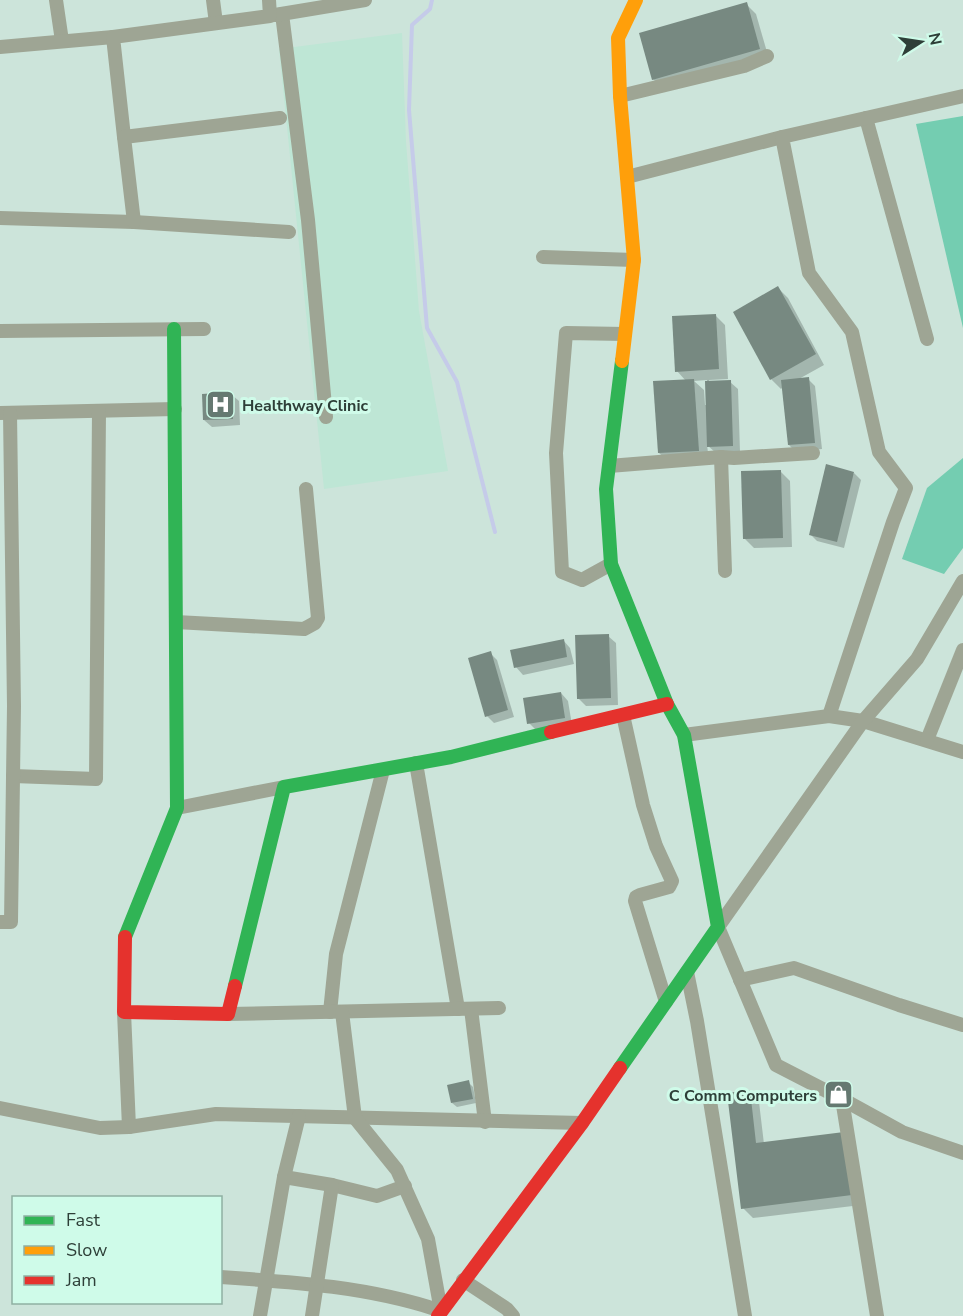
<svg xmlns="http://www.w3.org/2000/svg" width="963" height="1316" font-family="'Nunito Sans',sans-serif">
  <style>
    .built { fill: #bee6d5 }
    .forest { fill: #74cdb1 }
    .shadow { fill: #0003; fill-rule: evenodd }
    .lines { fill: none; stroke-linecap: round; stroke-linejoin: round }
    .stream { stroke: #c5cbe9; stroke-width: 4 }
    .building { fill: #778981 }
    .street { stroke: #9ea594; stroke-width: 14 }
    .fast { stroke: #30b455; stroke-width: 14 }
    .slow { stroke: #ff9f0a; stroke-width: 14 }
    .jam { stroke: #e5322d; stroke-width: 14 }
    .labels { text-anchor: middle; stroke-width: 6; stroke-linejoin: round; paint-order: stroke }
    .poi-label { font-size: 16px; font-weight: bold; fill: #2e3f38; stroke: #cffbe9; text-anchor: start }
  </style>
  <rect width="100%" height="100%" fill="#cce4da"/>
  <path class="built" d="M402,33L406,142L419,311L448,471L324,489L279,49Z"/>
  <g class="forest">
    <path d="M963,116V328L916,124Z"/>
    <path d="M963,458V548L944,574L902,559L927,488Z"/>
  </g>
  <g class="shadow">
    <path d="M746,4L756,14L769,59L663,89L653,79Z"/>
    <path d="M778,288L788,298L824,365L797,380L808,379L815,386L822,449L796,452L789,445L783,387L781,389L771,379Z"/>
    <path d="M715,315L725,325L728,379L709,380V382H730L738,389L740,452L716,453L707,445L709,460L669,462L659,453L686,381L677,371ZM707,380V405H705L704,390L694,381Z"/>
    <path d="M231,394L239,401L240,425L212,427L204,420Z"/>
    <path d="M780,471L790,481L792,547L754,548L744,538Z"/>
    <path d="M854,473L861,480L844,548L817,541L810,534Z"/>
    <path d="M608,636L616,643L618,705L586,706L578,698Z"/>
    <path d="M563,640L570,648L574,664L523,675L516,667Z"/>
    <path d="M490,653L497,660L514,717L494,723L487,716Z"/>
    <path d="M561,693L568,701L572,725L536,730L529,723Z"/>
    <path d="M468,1082L473,1087L476,1103L457,1107L452,1103Z"/>
    <path d="M749,1092L759,1102L764,1144L844,1133L861,1205L753,1218L743,1208Z"/>
  </g>
  <g class="lines">
    <path class="stream" d="M432,0L430,9L412,25L409,110L427,328L457,382L495,532"/>
  </g>
  <g class="building">
    <path d="M747,2L760,49L652,80L639,33Z"/>
    <path d="M778,286L816,354L770,380L733,312Z"/>
    <path d="M716,314L719,369L675,372L672,316Z"/>
    <path d="M809,377L815,443L788,445L781,380Z"/>
    <path d="M694,379L699,451L658,453L653,381Z"/>
    <path d="M731,380L733,446L707,447L705,381Z"/>
    <path d="M232,392L233,419L203,420L202,394Z"/>
    <path d="M826,464L854,472L837,542L809,535Z"/>
    <path d="M781,470L783,538L743,539L741,471Z"/>
    <path d="M609,634L611,698L577,699L575,635Z"/>
    <path d="M564,639L567,657L514,668L510,650Z"/>
    <path d="M491,651L508,710L485,717L468,658Z"/>
    <path d="M561,692L565,718L527,724L523,698Z"/>
    <path d="M469,1080L473,1099L451,1103L447,1085Z"/>
    <path d="M750,1090L756,1143L844,1132L852,1195L741,1209L727,1093Z"/>
  </g>
  <g class="lines">
    <g class="street">
      <path d="M56,0L62,41"/>
      <path d="M213,0L216,23"/>
      <path d="M282,14L308,220L326,417"/>
      <path d="M275,15L365,0"/>
      <path d="M0,47L113,37"/>
      <path d="M620,96L744,66L767,56"/>
      <path d="M866,118L927,339"/>
      <path d="M124,137L113,37L270,16L269,0"/>
      <path d="M627,177L782,137"/>
      <path d="M0,218L134,222L289,232"/>
      <path d="M134,222L124,137L280,118"/>
      <path d="M543,257L634,260"/>
      <path d="M0,331L204,329"/>
      <path d="M0,413L175,409"/>
      <path d="M721,457L725,571"/>
      <path d="M609,466L721,457L734,458L813,453"/>
      <path d="M611,564L582,580L562,572L556,453L566,333L625,334"/>
      <path d="M176,622L304,629L315,623L318,618L306,489"/>
      <path d="M623,715L643,805L656,846L672,881L669,887L640,895L636,897L635,901L666,1002"/>
      <path d="M829,716L893,522L906,488L879,452L852,332L809,273L782,137L963,96"/>
      <path d="M684,735L829,716L863,721L963,752"/>
      <path d="M927,740L963,650"/>
      <path d="M416,763L458,1009"/>
      <path d="M13,776L96,779L99,411"/>
      <path d="M177,808L284,787"/>
      <path d="M0,922H11L14,706L10,413"/>
      <path d="M687,972L697,1021L745,1316"/>
      <path d="M740,980L794,968L899,1005L963,1025"/>
      <path d="M471,1009L485,1122"/>
      <path d="M124,1012L129,1127"/>
      <path d="M330,1012L336,954L383,770"/>
      <path d="M228,1014L499,1008"/>
      <path d="M842,1099L902,1132L963,1153"/>
      <path d="M0,1108L100,1128L129,1127L216,1114L582,1123"/>
      <path d="M284,1177L332,1185L377,1196L405,1186"/>
      <path d="M220,1277C295,1282 371,1287 441,1311L428,1239L397,1170L355,1118L342,1012"/>
      <path d="M463,1280L507,1309L513,1316"/>
      <path d="M260,1316L284,1177L299,1116"/>
      <path d="M312,1316L332,1185"/>
      <path d="M877,1316L842,1099L776,1065L718,927L863,721L917,659L963,581"/>
    </g>
    <g class="fast">
      <path d="M125,937L177,808L174,329"/>
      <path d="M235,986L284,787L451,757L551,732"/>
      <path d="M620,1068L718,927L684,735L667,704L611,564L606,489L622,361"/>
    </g>
    <path class="slow" d="M622,361L634,260L620,96L618,38L636,0"/>
    <g class="jam">
      <path d="M551,732L667,704"/>
      <path d="M125,937L124,1012L228,1014L235,986"/>
      <path d="M438,1316L582,1123L620,1068"/>
    </g>
  </g>
  <defs>
    <symbol id="hospital-square" viewBox="-11 -11 22 22"><rect x="-9" y="-9" width="18" height="18" rx="4" fill="#657971" stroke="#cffbe9"/><path d="M-5-5h3v3.5h4V-5h3V5h-3V1.5h-4V5h-3Z" fill="#fff"/></symbol>
    <symbol id="shop-square" viewBox="-11 -11 22 22"><rect x="-9" y="-9" width="18" height="18" rx="4" fill="#657971" stroke="#cffbe9"/><path d="M-5-2.5h2.3a2.7 3.5 0 0 1 5.4 0H5L5.5 6h-11ZM-1.5-2.5h3a1.5 2.3 0 0 0-3 0Z" fill="#fff"/></symbol>
  </defs>
  <g fill-rule="evenodd">
    <use href="#hospital-square" x="204" y="388" width="33" height="33"/>
    <use href="#shop-square" x="822" y="1078" width="33" height="33"/>
  </g>
  <g class="labels">
    <g class="poi-label">
      <text x="242" y="411">Healthway Clinic</text>
      <text x="817" y="1101" text-anchor="end">C Comm Computers</text>
    </g>
  </g>
  <rect x="12" y="1196" width="210" height="108" fill="#cffbe9" stroke="#8fb0a2" stroke-width="1.5"/>
  <rect x="24" y="1216" width="30" height="9" fill="#30b455" stroke="#8fb0a2" stroke-width="1.5"/>
  <text x="66" y="1226" font-size="18" fill="#2e3f38">Fast</text>
  <rect x="24" y="1246" width="30" height="9" fill="#ff9f0a" stroke="#8fb0a2" stroke-width="1.5"/>
  <text x="66" y="1256" font-size="18" fill="#2e3f38">Slow</text>
  <rect x="24" y="1276" width="30" height="9" fill="#e5322d" stroke="#8fb0a2" stroke-width="1.5"/>
  <text x="66" y="1286" font-size="18" fill="#2e3f38">Jam</text>
  <g transform="translate(921 42) rotate(78)" stroke="#cffbe9" stroke-width="4.5" paint-order="stroke">
  <path d="M0-4.5L10 22L0 15L-10 22Z" fill="#2e3f38"/>
  <text y="-9" font-size="16" font-weight="bold" text-anchor="middle" fill="#2e3f38">N</text>
  </g>
</svg>
